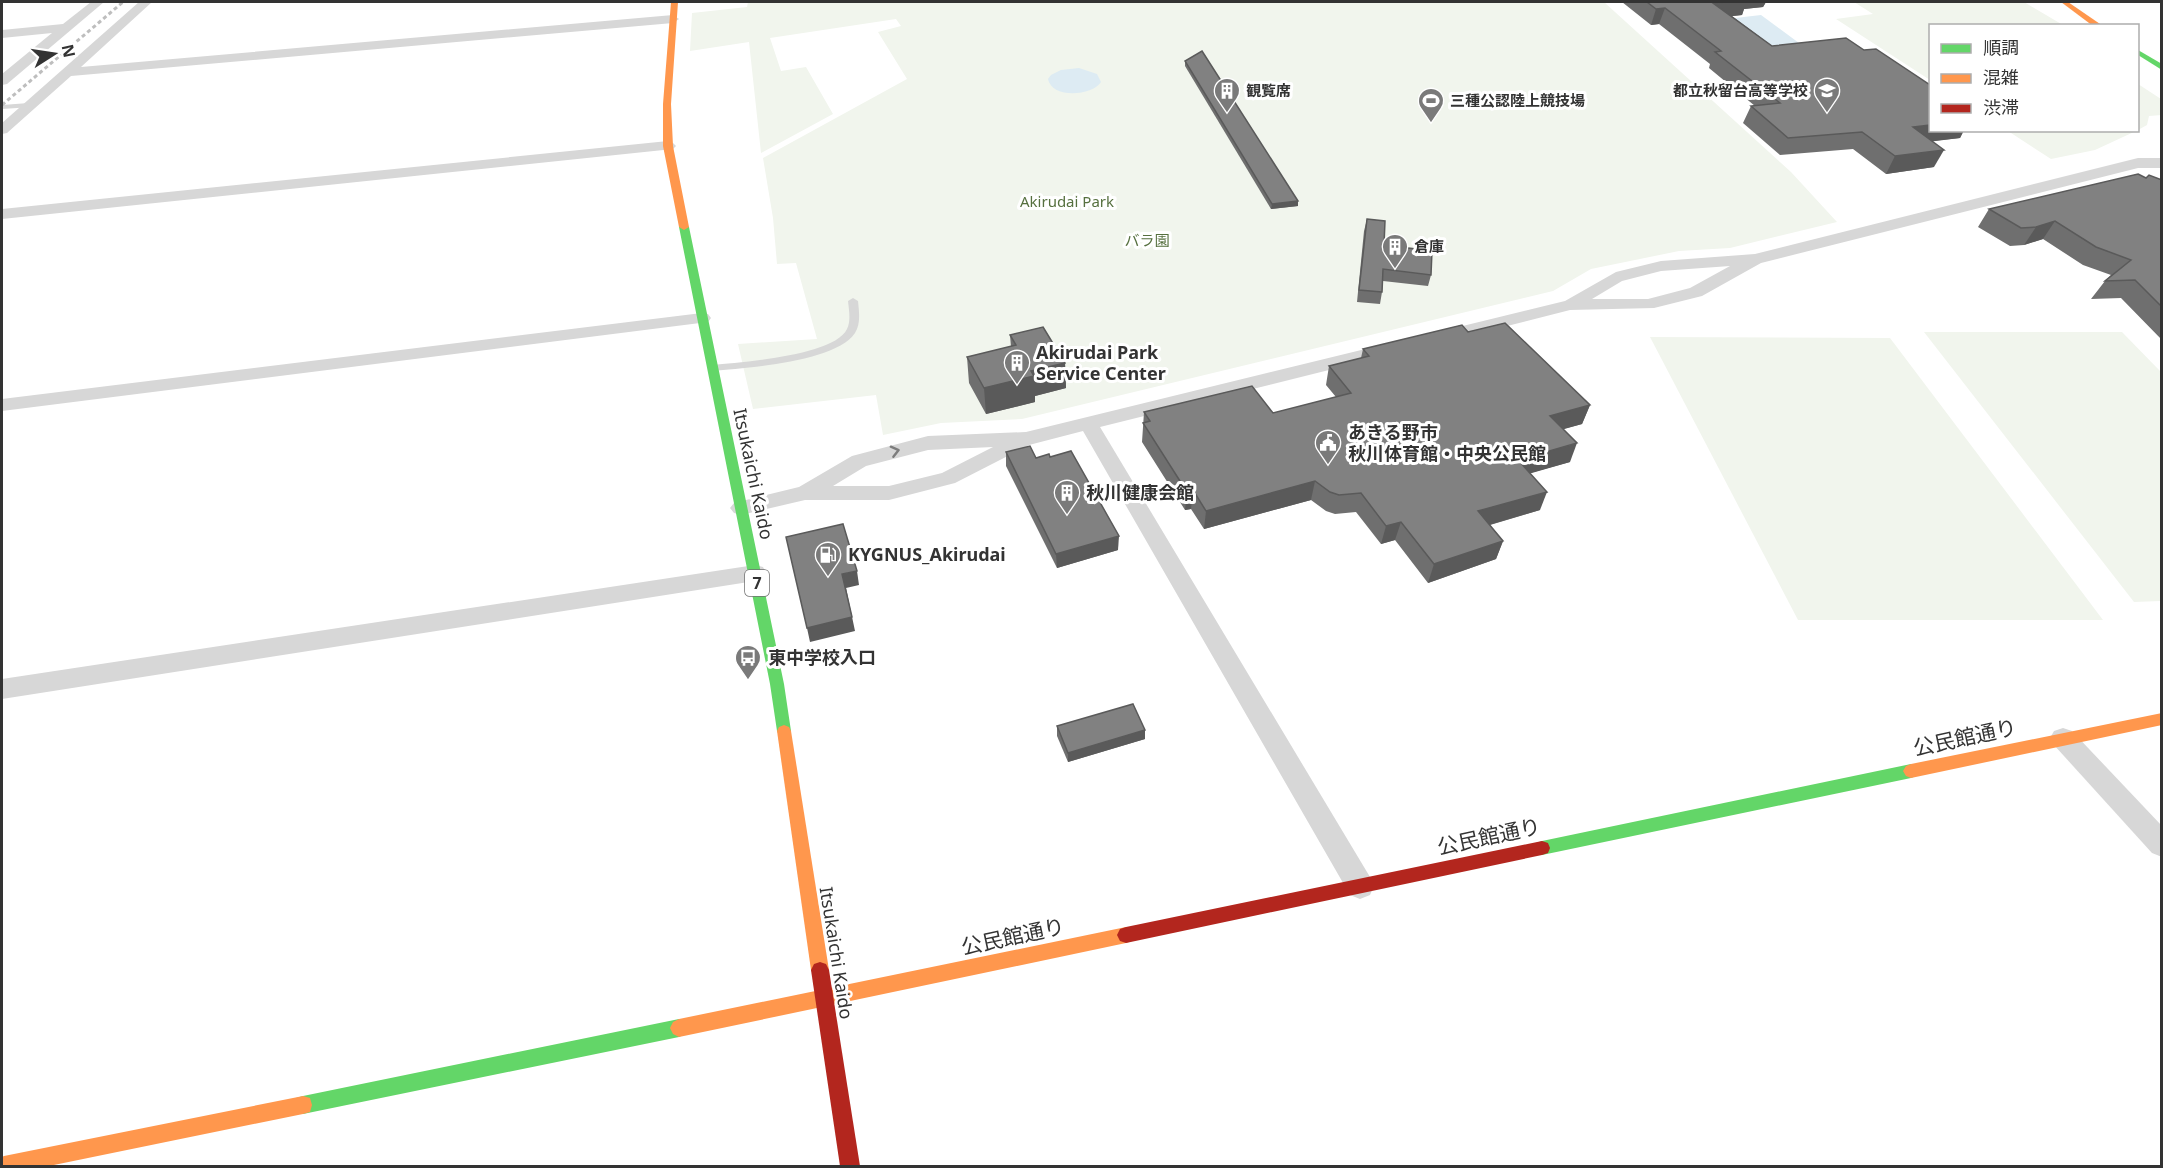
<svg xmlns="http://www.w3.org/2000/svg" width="2163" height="1168" font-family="'Noto Sans','Noto Sans JP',sans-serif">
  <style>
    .green { fill: #f1f5ed }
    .water { fill: #ddebf3 }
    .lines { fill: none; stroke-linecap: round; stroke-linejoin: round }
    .lane { fill: #d7d7d7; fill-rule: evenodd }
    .street { fill: #d7d7d7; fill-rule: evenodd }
    .fast { fill: #63d668; fill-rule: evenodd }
    .slow { fill: #ff974d; fill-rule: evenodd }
    .jam { fill: #b3261e; fill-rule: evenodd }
    .rail { stroke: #bebebe; stroke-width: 3; stroke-dasharray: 4 3; stroke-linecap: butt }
    .wall { fill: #6f6f6f }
    .shaded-wall { fill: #5a5a5a }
    .building { fill: #818181; stroke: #5a5a5a; stroke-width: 1.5 }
    .oneway { stroke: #7d7d7d }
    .labels { text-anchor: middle; stroke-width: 6; stroke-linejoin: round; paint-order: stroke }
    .far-poi-label { font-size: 15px; font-weight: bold; fill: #333; stroke: #fff; text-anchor: start }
    .far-park-label { font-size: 15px; fill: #56703f; stroke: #fff }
    .shield { fill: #fff; stroke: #707070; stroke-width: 1.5 }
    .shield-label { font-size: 16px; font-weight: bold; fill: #333 }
    .poi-label { font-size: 18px; font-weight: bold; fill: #333; stroke: #fff; text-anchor: start }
    .street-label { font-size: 18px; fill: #333; stroke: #fff }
    .near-street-label { font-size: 21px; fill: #333; stroke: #fff }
  </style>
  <rect width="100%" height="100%" fill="#fff"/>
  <g class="green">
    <path d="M748,2H1604L1791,172L1837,222L1730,248L1679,251L1591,269L1553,291L1022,419L941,423L883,435L876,395L753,409L738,344L817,339L796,263L777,264L773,218L763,158L907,79L878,32L901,26L896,19L770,38L781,71L806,67L833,114L761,153L749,42L690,51L692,13L747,7Z"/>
    <path d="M1854,2H2024L2063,25L1930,26V80L1836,19L1873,14Z"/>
    <path d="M2138,84L2161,99L2162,115L2149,116L2147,125L2138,130Z"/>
    <path d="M2008,131H2136L2095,150L2051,159Z"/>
    <path d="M1924,332H2122L2161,372V601L2134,602Z"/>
    <path d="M1650,337L1890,338L2103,620H1798Z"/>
  </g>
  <g class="water">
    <path d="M1761,15L1799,43L1755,47L1718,20Z"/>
    <path d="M1079,68L1097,74L1101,82C1092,96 1052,99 1048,79L1051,75L1061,70Z"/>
  </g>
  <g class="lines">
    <g class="lane">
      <path d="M29,103L33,105L32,107L2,109V105Z"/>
      <path d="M853,298L858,301C859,311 861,324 855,333C836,362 746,368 713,371L708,368L713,365C741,362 834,356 847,329C851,321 849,310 848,301Z"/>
    </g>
    <g class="street">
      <path d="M91,2H104L7,84L2,85V74L52,33L2,38V30L63,24Z"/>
      <path d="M139,2H152L81,67L673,15L679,19L673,23L71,76L7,133L2,134V123Z"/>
      <path d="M668,141L673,143L676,146L673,149L2,219V209Z"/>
      <path d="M2138,158H2162V168H2138L1761,263L1702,296L1654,308L1570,310L1440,343L1434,341L1431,337L1434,333L1565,301L1616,272L1661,261L1755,254ZM1730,266L1690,288L1648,299H1592L1622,281L1661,271Z"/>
      <path d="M702,313L708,314L711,318L708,322L2,411V399Z"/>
      <path d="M1390,343L1397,345L1399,349L1397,353L1100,427L1370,877L1374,886L1370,895L1360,899L1350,895L1083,431L1029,445L955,483L889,500H805L741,515L734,513L730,508L734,503L799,487L852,456L928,436L1026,432ZM993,447L942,473L889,486H833L866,466L928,450Z"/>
      <path d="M755,565L763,567L766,573L763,579L755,581L2,699V679Z"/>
      <path d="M2063,728L2072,731L2162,826V857L2152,853L2054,745L2050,738L2054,731Z"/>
    </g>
    <g class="fast">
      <path d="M2138,50L2162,64V70L2138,55Z"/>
      <path d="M684,224L689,227L784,684L791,731L789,735L784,737L779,735L777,731L770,684L679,227Z"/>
      <path d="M1911,764L1916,766L1919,771L1916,776L1911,778L1542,855L1536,853L1534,848L1536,843L1542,841Z"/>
      <path d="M679,1019L685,1022L688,1028L685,1034L679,1037L303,1114L296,1112L294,1105L296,1098L303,1096Z"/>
    </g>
    <g class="slow">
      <path d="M671,2H678L671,104L673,146L689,227L684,230L679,227L663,146V104Z"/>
      <path d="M2061,2H2068L2103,26H2093Z"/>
      <path d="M2162,713V725L1911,778L1906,776L1903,771L1906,766L1911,764Z"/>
      <path d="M784,725L789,727L791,731L829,970L826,976L820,978L814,976L811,970L777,731L779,727Z"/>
      <path d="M1126,927L1132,929L1135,935L1132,941L1126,943L679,1037L673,1034L670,1028L673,1022L679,1019Z"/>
      <path d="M303,1096L310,1098L312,1105L310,1112L303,1114L49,1166H2V1157L4,1156Z"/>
    </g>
    <g class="jam">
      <path d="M1542,841L1548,843L1550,848L1548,853L1542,855L1126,943L1120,941L1117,935L1120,929L1126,927Z"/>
      <path d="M820,962L826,964L829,970L860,1166H840L811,970L814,964Z"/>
    </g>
    <path class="rail" d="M2,105L123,2"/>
  </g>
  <g class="wall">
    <path d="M1622,2H1766L1763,7L1744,9L1742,15L1732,16L1772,46L1930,130H1964L1960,138L1932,141L1934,167L1886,174L1853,149L1780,155L1743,123L1751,106H1755L1709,68L1710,64L1659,24L1651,25Z"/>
    <path d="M1185,61L1298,201V206L1271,209L1185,66Z"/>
    <path d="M2146,178L2162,180V340L2121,298L2091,299L2105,281L2111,275L2083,265L2043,239L2024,245L2010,246L1978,227L1989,209Z"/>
    <path d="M1367,219L1384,245L1431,275L1428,286L1383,281L1382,292L1380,304L1357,302L1364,231Z"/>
    <path d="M1468,332L1590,405L1582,424L1563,429L1570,462L1530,473L1540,510L1490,525L1503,541L1496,559L1428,583L1395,540L1381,544L1356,512L1335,514L1326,511L1311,500L1204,529L1191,509L1185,510L1142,442L1144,412L1273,413L1336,397L1326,385L1329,366L1361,358L1363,349Z"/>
    <path d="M1010,335L1065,363L1066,388L1035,396V402L986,414L969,383L967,357L1011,347Z"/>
    <path d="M1006,452L1036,458L1118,550L1057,568L1006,466Z"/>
    <path d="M1057,726L1145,730V739L1068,762L1057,736Z"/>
  </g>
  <g class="shaded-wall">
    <path d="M1727,2H1766L1763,7L1744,9L1742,15L1707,19L1713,3Z"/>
    <path d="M1665,8L1659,24L1651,25L1656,9Z"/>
    <path d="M1930,125V130H1964L1960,138L1903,145L1913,127Z"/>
    <path d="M1944,150L1934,167L1886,174L1895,156Z"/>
    <path d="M1298,201V206L1271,209L1272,204Z"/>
    <path d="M2055,221L2043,239L2024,245L2036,227Z"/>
    <path d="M1065,363L1066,388L1035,396V402L986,414L984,388L1031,371Z"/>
    <path d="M1590,405L1582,424L1543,435L1550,416Z"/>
    <path d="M1577,443L1570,462L1511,479L1518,460Z"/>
    <path d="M1315,481L1311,500L1204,529L1206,511Z"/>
    <path d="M1193,490L1191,509L1185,510L1187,492Z"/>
    <path d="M1547,492L1540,510L1472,530L1478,511Z"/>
    <path d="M1401,522L1395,540L1381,544L1386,526Z"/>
    <path d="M1119,536L1118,550L1057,568L1056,554Z"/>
    <path d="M1503,541L1496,559L1428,583L1434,564Z"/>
    <path d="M857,571L859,585L846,588L855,631L810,642L807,628L842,574Z"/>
    <path d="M1145,730V739L1068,762V753Z"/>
  </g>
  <g class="building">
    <path d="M1647,2H1727L1713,3L1772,46L1846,38L1864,50L1876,49L1930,85V125L1913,127L1944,150L1895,156L1862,132L1788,138L1751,106L1780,103L1715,52L1721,51L1665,8L1656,9Z"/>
    <path d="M1202,51L1298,201L1272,204L1185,61Z"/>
    <path d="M2138,174L2146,178L2149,175L2162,180V307L2135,280L2105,281L2131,260L2096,247L2055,221L2036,227L2021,228L1989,209Z"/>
    <path d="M1367,219L1385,221L1384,245L1432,251L1431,275L1383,269L1382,292L1359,290Z"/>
    <path d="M1505,323L1590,405L1550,416L1577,443L1518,460L1547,492L1478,511L1503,541L1434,564L1401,522L1386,526L1361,493L1339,495L1330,492L1315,481L1206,511L1193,490L1187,492L1143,423L1150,421L1144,412L1252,386L1273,413L1351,393L1329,366L1369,356L1363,349L1462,325L1468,332Z"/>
    <path d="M1043,327L1065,363L1031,371L1034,376L984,388L967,357L1016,345L1010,335Z"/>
    <path d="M1030,446L1036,458L1049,454L1050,457L1071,451L1119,536L1056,554L1006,452Z"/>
    <path d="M843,524L857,571L842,574L852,617L807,628L786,537Z"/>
    <path d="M1133,704L1145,730L1068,753L1057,726Z"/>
  </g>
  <defs><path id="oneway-chevron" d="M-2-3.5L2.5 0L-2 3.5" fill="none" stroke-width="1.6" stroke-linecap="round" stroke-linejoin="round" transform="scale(1.5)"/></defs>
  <use class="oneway" href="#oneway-chevron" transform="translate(895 451) rotate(-14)"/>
  <defs>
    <symbol id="building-pin" viewBox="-11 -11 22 30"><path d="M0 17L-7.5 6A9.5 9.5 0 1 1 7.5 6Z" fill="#7a7a7a" stroke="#fff"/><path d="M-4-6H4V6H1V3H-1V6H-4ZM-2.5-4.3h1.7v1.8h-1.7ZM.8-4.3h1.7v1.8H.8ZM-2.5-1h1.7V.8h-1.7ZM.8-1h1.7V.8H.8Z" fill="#fff"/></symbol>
    <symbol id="school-pin" viewBox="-11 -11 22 30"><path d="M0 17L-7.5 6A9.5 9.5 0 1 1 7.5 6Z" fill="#7a7a7a" stroke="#fff"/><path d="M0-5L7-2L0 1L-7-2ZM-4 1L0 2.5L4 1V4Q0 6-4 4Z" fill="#fff"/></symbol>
    <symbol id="stadium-pin" viewBox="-11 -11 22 30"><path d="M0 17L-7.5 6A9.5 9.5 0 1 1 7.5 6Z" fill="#7a7a7a" stroke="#fff"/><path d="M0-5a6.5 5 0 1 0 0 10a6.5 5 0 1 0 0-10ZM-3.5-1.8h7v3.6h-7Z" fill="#fff"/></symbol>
    <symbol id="civic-pin" viewBox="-11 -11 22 30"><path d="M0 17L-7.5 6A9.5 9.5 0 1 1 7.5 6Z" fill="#7a7a7a" stroke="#fff"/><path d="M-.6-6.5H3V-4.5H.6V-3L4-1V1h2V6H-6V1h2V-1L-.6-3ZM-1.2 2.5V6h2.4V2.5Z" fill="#fff"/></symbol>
    <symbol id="fuel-pin" viewBox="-11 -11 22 30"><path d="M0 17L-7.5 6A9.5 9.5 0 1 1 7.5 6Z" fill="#7a7a7a" stroke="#fff"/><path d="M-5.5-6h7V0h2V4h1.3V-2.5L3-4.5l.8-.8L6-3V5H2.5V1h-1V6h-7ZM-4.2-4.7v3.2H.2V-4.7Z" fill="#fff"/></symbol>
    <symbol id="bus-pin" viewBox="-11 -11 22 30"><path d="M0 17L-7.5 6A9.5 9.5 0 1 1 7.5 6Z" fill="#7a7a7a" stroke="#fff"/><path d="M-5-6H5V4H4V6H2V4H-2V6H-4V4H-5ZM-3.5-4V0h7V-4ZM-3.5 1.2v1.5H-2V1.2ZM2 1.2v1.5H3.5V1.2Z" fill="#fff"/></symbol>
  </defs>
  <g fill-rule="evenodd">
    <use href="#building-pin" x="1212" y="76" width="30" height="40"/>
    <use href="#school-pin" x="1812" y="76" width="30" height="40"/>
    <use href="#stadium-pin" x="1416" y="86" width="30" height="40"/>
    <use href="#building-pin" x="1380" y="232" width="30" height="40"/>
    <use href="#building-pin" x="1002" y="348" width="30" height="40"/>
    <use href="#civic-pin" x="1313" y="428" width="30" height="40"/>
    <use href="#building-pin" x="1052" y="478" width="30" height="40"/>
    <use href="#fuel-pin" x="813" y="540" width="30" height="40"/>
    <use href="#bus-pin" x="733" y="643" width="30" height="40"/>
  </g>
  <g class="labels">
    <g class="far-poi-label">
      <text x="1246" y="96">観覧席</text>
      <text x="1808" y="96" text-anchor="end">都立秋留台高等学校</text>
      <text x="1450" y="106">三種公認陸上競技場</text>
      <text x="1414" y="252">倉庫</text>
    </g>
    <g class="far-park-label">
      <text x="1067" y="207">Akirudai Park</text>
      <text x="1147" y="246">バラ園</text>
    </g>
    <rect class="shield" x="745" y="570" width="24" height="26" rx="4.5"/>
    <g class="shield-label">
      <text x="757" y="589">7</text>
    </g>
    <g class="poi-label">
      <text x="1036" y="359">Akirudai Park<tspan x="1036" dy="21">Service Center</tspan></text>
      <text x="1348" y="439">あきる野市<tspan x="1348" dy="21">秋川体育館・中央公民館</tspan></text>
      <text x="1086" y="499">秋川健康会館</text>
      <text x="848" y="561">KYGNUS_Akirudai</text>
      <text x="768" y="664">東中学校入口</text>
    </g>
    <g class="street-label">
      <text transform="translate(753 474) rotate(78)" y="6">Itsukaichi Kaido</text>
      <text transform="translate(836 953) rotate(81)" y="6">Itsukaichi Kaido</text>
    </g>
    <g class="near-street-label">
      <text transform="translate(1965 738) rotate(-12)" y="7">公民館通り</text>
      <text transform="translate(1489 837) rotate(-12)" y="7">公民館通り</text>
      <text transform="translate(1013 937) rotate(-12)" y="7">公民館通り</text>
    </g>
  </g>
  <rect width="2163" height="1168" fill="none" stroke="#333333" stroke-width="6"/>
  <rect x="1929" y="24" width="210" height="108" fill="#ffffff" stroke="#adadad" stroke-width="1.5"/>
  <rect x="1941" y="44" width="30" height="9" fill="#63d668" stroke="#adadad" stroke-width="1.5"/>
  <text x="1983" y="54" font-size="18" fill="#333333">順調</text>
  <rect x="1941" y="74" width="30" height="9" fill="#ff974d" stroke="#adadad" stroke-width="1.5"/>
  <text x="1983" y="84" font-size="18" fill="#333333">混雑</text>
  <rect x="1941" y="104" width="30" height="9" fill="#b3261e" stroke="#adadad" stroke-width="1.5"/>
  <text x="1983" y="114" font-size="18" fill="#333333">渋滞</text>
  <g transform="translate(54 54) rotate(78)" stroke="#ffffff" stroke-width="4.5" paint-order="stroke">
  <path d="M0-4.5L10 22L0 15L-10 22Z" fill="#333333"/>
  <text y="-9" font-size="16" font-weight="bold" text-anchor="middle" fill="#333333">N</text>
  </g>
</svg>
